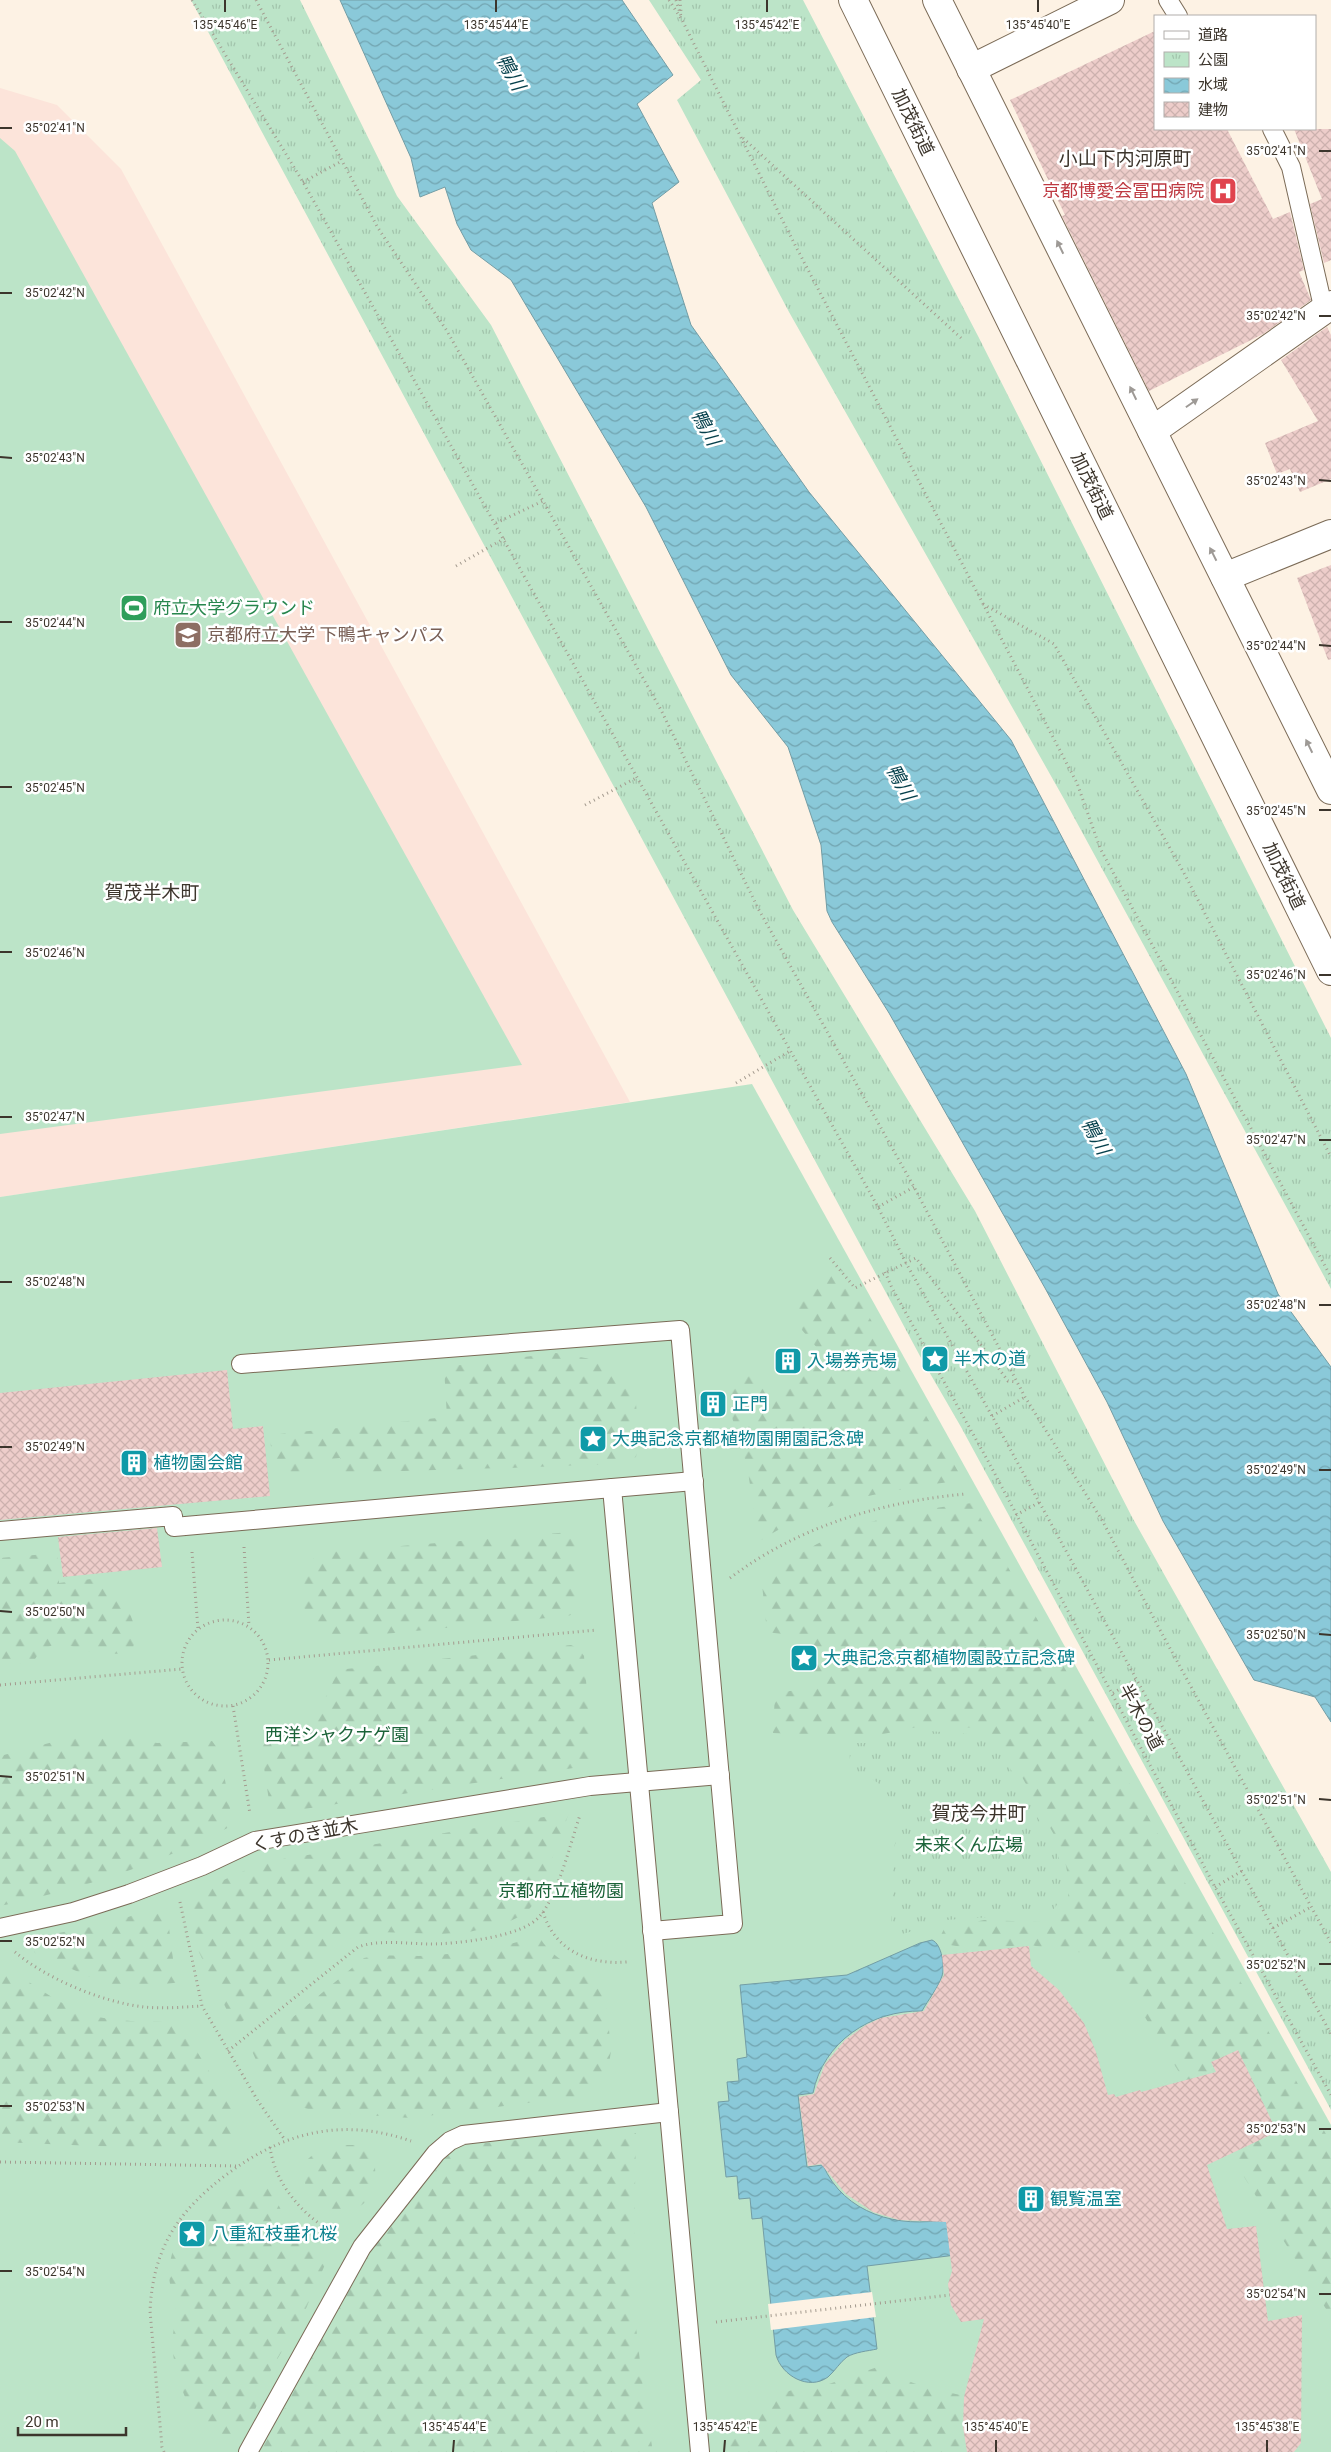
<svg xmlns="http://www.w3.org/2000/svg" width="1331" height="2452" font-family="Roboto,'Noto Sans JP',sans-serif">
  <style>
    .education { fill: #fce4da }
    .green { fill: #bce4c8 }
    .forest { fill: url(#forest-firs) }
    .park { fill: url(#park-tufts) }
    .water { fill: url(#water-waves); stroke: #739da5 }
    .pier { fill: #fdf2e4 }
    .building { fill: url(#building-cross-hatch) }
    .lines { fill: none; stroke-linecap: round; stroke-linejoin: round }
    .lane-casing { stroke: #7b6b57; stroke-width: 20 }
    .street-casing { stroke: #7b6b57; stroke-width: 30 }
    .secondary-casing { stroke: #7b6b57; stroke-width: 30 }
    .path { stroke: #a49b8f; stroke-width: 3; stroke-dasharray: 1 4; stroke-linecap: butt }
    .lane { stroke: #fff; stroke-width: 18 }
    .street { stroke: #fff; stroke-width: 28 }
    .secondary { stroke: #fff; stroke-width: 28 }
    .oneway { fill: #9e9a96 }
    .ticks { fill: none; stroke: #3c352c; stroke-width: 2 }
    .labels { text-anchor: middle; stroke-width: 5; stroke-linejoin: round; paint-order: stroke }
    .street-label { font-size: 18px; fill: #3c352c; stroke: #fff }
    .health-label { font-size: 18px; fill: #be3a42; stroke: #fff; text-anchor: end }
    .leisure-label { font-size: 18px; fill: #27864d; stroke: #fff; text-anchor: start }
    .education-label { font-size: 18px; fill: #785e54; stroke: #fff; text-anchor: start }
    .culture-label { font-size: 18px; fill: #0d838f; stroke: #fff; text-anchor: start }
    .park-label { font-size: 18px; fill: #1b6339; stroke: #fff }
    .water-label { font-size: 19px; font-style: italic; fill: #043f4b; stroke: #fff }
    .neighbourhood-label { font-size: 19px; fill: #3c352c; stroke: #fff }
    .ticks-label { font-size: 12px; text-anchor: middle; fill: #3c352c; stroke: #fff; stroke-width: 5; stroke-linejoin: round; paint-order: stroke }
  </style>
  <defs>
    <pattern id="forest-firs" width="22" height="20" patternUnits="userSpaceOnUse" patternTransform="scale(1.25)"><rect width="22" height="20" fill="#bce4c8"/><path d="M5 1l3.5 6h-7zM16 11l3.5 6h-7z" fill="#a2c4ac"/></pattern>
    <pattern id="park-tufts" width="24" height="20" patternUnits="userSpaceOnUse" patternTransform="scale(1.25)"><rect width="24" height="20" fill="#bce4c8"/><path d="M3 7l-1-3M5 7V3M7 7l1-3M15 17l-1-3M17 17v-4M19 17l1-3" fill="none" stroke="#a2c4ac"/></pattern>
    <pattern id="water-waves" width="16" height="10" patternUnits="userSpaceOnUse" patternTransform="scale(1.25)"><rect width="16" height="10" fill="#8ac9d9"/><path d="M0 5q4-4 8 0t8 0" fill="none" stroke="#72a4b0"/></pattern>
    <pattern id="building-cross-hatch" width="8" height="8" patternUnits="userSpaceOnUse" patternTransform="scale(1.25)"><rect width="8" height="8" fill="#edcdca"/><path d="M0 0l8 8M0 8l8-8" fill="none" stroke="#ccb1ae"/></pattern>
  </defs>
  <rect width="100%" height="100%" fill="#fdf2e4"/>
  <path class="education" d="M0,88L57,105L121,169L630,1102L0,1197Z"/>
  <g class="green">
    <path d="M0,138L15,151L522,1065L0,1134Z"/>
    <path d="M752,1084L1331,2125V2452H0V1197Z"/>
  </g>
  <g class="forest">
    <path d="M841,1268L963,1480C913,1487 848,1496 803,1517C788,1524 773,1533 759,1541L747,1466L723,1388L756,1372L777,1395L823,1355L802,1330L788,1302Z"/>
    <path d="M556,1353L591,1359L623,1379L635,1391L639,1441L636,1457L625,1462L610,1464C521,1468 432,1470 343,1473L340,1458L311,1461L313,1473L273,1472L270,1435L447,1417L444,1367Z"/>
    <path d="M972,1503L1331,2143V2317L1115,1969L1088,1953L1056,1950L1031,1945L969,1948L950,1945L944,1942L941,1935L947,1923L966,1924L984,1920L1042,1922L1053,1917L1068,1897V1876L1063,1851L1006,1748L983,1729L932,1724L864,1738L773,1733L775,1693L813,1688L810,1638L767,1632L762,1584L768,1575C836,1525 890,1513 972,1503Z"/>
    <path d="M570,1532L574,1536L581,1604L576,1613L568,1616L332,1639C324,1630 310,1620 305,1610C297,1594 309,1567 316,1553Z"/>
    <path d="M57,1553L59,1583L99,1578C103,1590 111,1592 120,1600C133,1612 139,1635 132,1651C108,1658 82,1651 60,1642L41,1650L35,1659L21,1664H0V1558Z"/>
    <path d="M571,1645L579,1649L584,1656L593,1765L271,1814L260,1741C285,1731 312,1718 327,1695C331,1688 334,1678 337,1670Z"/>
    <path d="M72,1737H125L157,1743L212,1741L220,1752L233,1825C160,1864 80,1889 0,1906V1756Z"/>
    <path d="M569,1813L536,1901L525,1914L506,1923L469,1932L442,1934L378,1932L348,1939L235,2027L198,1950L190,1895L264,1862Z"/>
    <path d="M166,1905L173,1959L181,1982L120,1990L35,1953L27,1939L106,1924Z"/>
    <path d="M538,1935C552,1959 576,1971 604,1976L611,2051L607,2076L591,2095L411,2118L319,2112L290,2104L270,2092L252,2051L364,1958C382,1954 401,1956 419,1956C460,1954 499,1950 538,1935Z"/>
    <path d="M0,1959C19,1977 59,2004 84,2013C113,2023 148,2021 179,2022L235,2114L234,2130L229,2143L214,2151L0,2142Z"/>
    <path d="M596,2133L597,2136L636,2133L633,2301L645,2405L653,2452H260C297,2392 323,2327 360,2267C383,2228 418,2198 442,2161L453,2151L474,2144Z"/>
    <path d="M337,2145H363L374,2153C377,2188 377,2199 344,2216L325,2209L308,2197L301,2165L316,2152Z"/>
    <path d="M257,2184L270,2188L288,2224L307,2239L327,2260L304,2313L271,2370L248,2427L236,2437C232,2438 226,2439 221,2438C193,2432 175,2376 173,2352C171,2337 176,2321 176,2306C176,2300 173,2294 171,2288C167,2274 170,2256 176,2243C182,2231 210,2204 222,2197C233,2191 245,2188 257,2184Z"/>
    <path d="M883,2365C905,2385 933,2389 961,2395V2441L963,2452H729L725,2425L769,2409L774,2405L777,2395L795,2389L812,2390Z"/>
  </g>
  <g class="park">
    <path d="M191,0H300L397,196L491,325L793,910L975,1211L1132,1517L1331,1872V2110L961,1427L920,1356Z"/>
    <path d="M649,0H803L978,336L1331,1038V1289L1064,799L789,312L677,100L701,80Z"/>
    <path d="M929,1731L980,1735L1001,1752L1058,1854L1063,1876L1064,1895L1051,1913L945,1920L928,1927L891,1937L894,1850L899,1817C894,1807 887,1790 878,1783C856,1768 846,1776 851,1743H870Z"/>
  </g>
  <g class="water">
    <path d="M340,0H622L673,75L637,104L679,182L652,203L691,325L809,492L1011,740L1186,1074L1278,1294L1331,1367V1722L1315,1697L1254,1680L1163,1521L1107,1402L1045,1288L889,1013L832,922L827,911L821,845L788,747L731,675L646,507L511,280L471,250L457,224L445,187L420,197L411,158Z"/>
    <path d="M932,1940C942,1944 945,1967 942,1976C938,1988 928,2000 922,2011C871,2010 823,2042 813,2093L798,2095L807,2167L823,2165C844,2214 899,2229 947,2219L964,2254L867,2266L877,2349C868,2351 855,2352 847,2357C840,2362 835,2371 828,2377C809,2391 782,2376 776,2355L762,2218L752,2219L750,2198L739,2199L737,2176L726,2177L718,2102L729,2101L727,2082L739,2081L737,2059L747,2057L740,1985L847,1975L920,1943Z"/>
  </g>
  <path class="pier" d="M872,2292L876,2317L771,2330L768,2304Z"/>
  <g class="building">
    <path d="M1155,31V129H1227L1273,219L1290,212L1304,270L1299,272L1311,300L1263,334L1149,391L1062,216L1065,215L1010,100Z"/>
    <path d="M1294,129H1331V260L1324,263L1310,204L1322,199Z"/>
    <path d="M1327,327L1331,335V479L1300,492L1290,469L1277,474L1265,443L1318,421L1281,360Z"/>
    <path d="M1331,565V659L1328,660L1297,578Z"/>
    <path d="M227,1370L233,1429L263,1426L270,1496L0,1520V1393Z"/>
    <path d="M157,1528L162,1567L63,1577L58,1537Z"/>
    <path d="M1029,1946L1031,1966L1059,1990L1084,2023L1096,2052L1108,2095L1114,2094L1116,2097L1140,2090L1141,2092L1216,2072L1211,2062L1238,2050L1277,2132L1207,2165L1227,2229L1256,2226L1268,2321L1302,2315L1301,2443L1294,2452H967L963,2427L964,2397L984,2319L961,2322L951,2305L948,2284L952,2271L946,2222L899,2220L873,2212L846,2194L821,2164L808,2166L799,2097L814,2094L825,2064L845,2040L866,2025L881,2018L924,2011L944,1975L942,1955Z"/>
  </g>
  <g class="lines">
    <defs>
      <g id="lane">
        <path d="M1168,0L1178,16"/>
        <path d="M1272,129L1291,167L1324,311"/>
        <path d="M241,1364L680,1330L733,1924L652,1931"/>
        <path d="M694,1481L612,1488L700,2452"/>
        <path d="M0,1531L173,1516L174,1527L612,1488"/>
        <path d="M0,1928L73,1912L129,1894L202,1866L255,1841L590,1786L720,1775"/>
        <path d="M248,2452L362,2247L436,2153L450,2141L463,2135L669,2112"/>
      </g>
      <g id="street">
        <path d="M937,0L1331,790"/>
        <path d="M971,69L1110,0"/>
        <path d="M1152,431L1331,305"/>
        <path d="M1225,577L1331,534"/>
      </g>
      <path id="secondary" d="M853,0L1331,971"/>
    </defs>
    <use href="#lane" class="lane-casing"/>
    <use href="#street" class="street-casing"/>
    <use href="#secondary" class="secondary-casing"/>
    <g class="path">
      <path d="M192,0L303,182L878,1207L906,1263L992,1416L1331,2034"/>
      <path d="M256,0L378,228L447,331L661,710L759,910L914,1187L1025,1397L1102,1520L1160,1630L1331,1943"/>
      <path d="M669,0L682,20L794,243L1077,783L1100,848L1331,1277"/>
      <path d="M676,0L681,16"/>
      <path d="M680,0L681,12"/>
      <path d="M743,138L961,338"/>
      <path d="M303,182L342,161"/>
      <path d="M496,523L543,501"/>
      <path d="M456,566L505,538"/>
      <path d="M983,604L1054,644L1184,873L1331,1157"/>
      <path d="M585,805L638,777"/>
      <path d="M736,1083L790,1051"/>
      <path d="M878,1207L914,1187"/>
      <path d="M830,1258L855,1288L916,1258L1008,1381L1017,1382"/>
      <path d="M885,1272L892,1288L988,1461L1215,1887L1331,2095"/>
      <path d="M992,1416L1025,1397"/>
      <path d="M1016,1515L1040,1502"/>
      <path d="M244,1547L249,1626"/>
      <path d="M192,1552L198,1629"/>
      <path d="M730,1578C799,1526 881,1502 965,1494"/>
      <circle cx="225" cy="1663" r="43"/>
      <path d="M269,1660L597,1630"/>
      <path d="M0,1685L182,1669"/>
      <path d="M1113,1693L1137,1679"/>
      <path d="M233,1706L250,1814"/>
      <path d="M1215,1887L1242,1871"/>
      <path d="M180,1902L202,2006L258,2101L285,2140"/>
      <path d="M543,1912C555,1951 589,1965 627,1962"/>
      <path d="M1273,1928L1311,1907"/>
      <path d="M15,1952C47,1979 102,2002 144,2007C163,2009 183,2007 202,2006"/>
      <path d="M228,2051L358,1947C380,1939 407,1944 430,1944C456,1944 522,1937 539,1917C557,1898 571,1842 580,1815"/>
      <path d="M270,2147C275,2185 304,2217 337,2235"/>
      <path d="M0,2162L238,2166"/>
      <path d="M716,2322L950,2295"/>
      <path d="M164,2452L162,2447L150,2311C153,2249 177,2212 226,2175C283,2132 342,2117 411,2141"/>
    </g>
    <use href="#lane" class="lane"/>
    <use href="#street" class="street"/>
    <use href="#secondary" class="secondary"/>
  </g>
  <defs><path id="oneway-solid" d="M-6-.8H1V-3.2L6.5 0L1 3.2V.8H-6Z" transform="scale(1.25)"/></defs>
  <g class="oneway">
    <use href="#oneway-solid" transform="translate(1060 247) rotate(-116)"/>
    <use href="#oneway-solid" transform="translate(1133 393) rotate(-116)"/>
    <use href="#oneway-solid" transform="translate(1192 403) rotate(-35)"/>
    <use href="#oneway-solid" transform="translate(1213 554) rotate(-117)"/>
    <use href="#oneway-solid" transform="translate(1309 746) rotate(-116)"/>
  </g>
  <path class="ticks" d="M225,12V0M496,12V0M767,12V0M1038,12V0M0,128H12M1319,151H1331M0,293H12M1319,316H1331M0,457L12,458M1319,480L1331,481M0,622H12M1319,645L1331,646M0,787H12M1319,810H1331M0,952H12M1319,975H1331M0,1117H12M1319,1140H1331M0,1282H12M1319,1305H1331M0,1447H12M1319,1470H1331M0,1611L12,1612M1319,1634L1331,1635M0,1776L12,1777M1319,1799L1331,1800M0,1941H12M1319,1964H1331M0,2106H12M1319,2129H1331M0,2271H12M1319,2294H1331M453,2452L454,2440M724,2452L725,2440M996,2452V2440M1267,2452V2440"/>
  <defs>
    <symbol id="hospital-square" viewBox="-11 -11 22 22"><rect x="-9" y="-9" width="18" height="18" rx="4" fill="#e0444e" stroke="#fff"/><path d="M-5-5h3v3.5h4V-5h3V5h-3V1.5h-4V5h-3Z" fill="#fff"/></symbol>
    <symbol id="stadium-square" viewBox="-11 -11 22 22"><rect x="-9" y="-9" width="18" height="18" rx="4" fill="#2e9e5b" stroke="#fff"/><path d="M0-5a6.5 5 0 1 0 0 10a6.5 5 0 1 0 0-10ZM-3.5-1.8h7v3.6h-7Z" fill="#fff"/></symbol>
    <symbol id="university-square" viewBox="-11 -11 22 22"><rect x="-9" y="-9" width="18" height="18" rx="4" fill="#8d6e63" stroke="#fff"/><path d="M0-5L7-2L0 1L-7-2ZM-4 1L0 2.5L4 1V4Q0 6-4 4Z" fill="#fff"/></symbol>
    <symbol id="sight-square" viewBox="-11 -11 22 22"><rect x="-9" y="-9" width="18" height="18" rx="4" fill="#0f9aa8" stroke="#fff"/><path d="M0-6L1.8-2.2L6-1.7L2.9 1.2L3.7 5.4L0 3.3L-3.7 5.4L-2.9 1.2L-6-1.7L-1.8-2.2Z" fill="#fff"/></symbol>
    <symbol id="building-square" viewBox="-11 -11 22 22"><rect x="-9" y="-9" width="18" height="18" rx="4" fill="#0f9aa8" stroke="#fff"/><path d="M-4-6H4V6H1V3H-1V6H-4ZM-2.5-4.3h1.7v1.8h-1.7ZM.8-4.3h1.7v1.8H.8ZM-2.5-1h1.7V.8h-1.7ZM.8-1h1.7V.8H.8Z" fill="#fff"/></symbol>
  </defs>
  <g fill-rule="evenodd">
    <use href="#hospital-square" x="1207" y="175" width="32" height="32"/>
    <use href="#stadium-square" x="118" y="592" width="32" height="32"/>
    <use href="#university-square" x="172" y="619" width="32" height="32"/>
    <use href="#sight-square" x="919" y="1343" width="32" height="32"/>
    <use href="#building-square" x="772" y="1345" width="32" height="32"/>
    <use href="#building-square" x="697" y="1388" width="32" height="32"/>
    <use href="#sight-square" x="577" y="1423" width="32" height="32"/>
    <use href="#building-square" x="118" y="1447" width="32" height="32"/>
    <use href="#sight-square" x="788" y="1642" width="32" height="32"/>
    <use href="#building-square" x="1015" y="2183" width="32" height="32"/>
    <use href="#sight-square" x="176" y="2218" width="32" height="32"/>
  </g>
  <g class="labels">
    <g class="street-label">
      <text transform="translate(913 122) rotate(64)" y="6">加茂街道</text>
      <text transform="translate(1092 486) rotate(64)" y="6">加茂街道</text>
      <text transform="translate(1284 876) rotate(64)" y="6">加茂街道</text>
      <text transform="translate(1141 1717) rotate(62)" y="6">半木の道</text>
      <text transform="translate(305 1835) rotate(-11)" y="6">くすのき並木</text>
    </g>
    <g class="health-label">
      <text x="1204" y="197">京都博愛会冨田病院</text>
    </g>
    <g class="leisure-label">
      <text x="153" y="614">府立大学グラウンド</text>
    </g>
    <g class="education-label">
      <text x="207" y="641">京都府立大学 下鴨キャンパス</text>
    </g>
    <g class="culture-label">
      <text x="954" y="1365">半木の道</text>
      <text x="807" y="1367">入場券売場</text>
      <text x="732" y="1410">正門</text>
      <text x="612" y="1445">大典記念京都植物園開園記念碑</text>
      <text x="153" y="1469">植物園会館</text>
      <text x="823" y="1664">大典記念京都植物園設立記念碑</text>
      <text x="1050" y="2205">観覧温室</text>
      <text x="211" y="2240">八重紅枝垂れ桜</text>
    </g>
    <g class="park-label">
      <text x="337" y="1741">西洋シャクナゲ園</text>
      <text x="969" y="1851">未来くん広場</text>
      <text x="561" y="1897">京都府立植物園</text>
    </g>
    <g class="water-label">
      <text transform="translate(511 72) rotate(61)" y="7">鴨川</text>
      <text transform="translate(706 427) rotate(61)" y="7">鴨川</text>
      <text transform="translate(901 782) rotate(61)" y="7">鴨川</text>
      <text transform="translate(1096 1136) rotate(61)" y="7">鴨川</text>
    </g>
    <g class="neighbourhood-label">
      <text x="1125" y="165">小山下内河原町</text>
      <text x="152" y="899">賀茂半木町</text>
      <text x="979" y="1820">賀茂今井町</text>
    </g>
  </g>
  <g class="ticks-label">
    <text x="225" y="29">135°45'46"E</text>
    <text x="496" y="29">135°45'44"E</text>
    <text x="767" y="29">135°45'42"E</text>
    <text x="1038" y="29">135°45'40"E</text>
    <text x="55" y="132">35°02'41"N</text>
    <text x="1276" y="155">35°02'41"N</text>
    <text x="55" y="297">35°02'42"N</text>
    <text x="1276" y="320">35°02'42"N</text>
    <text x="55" y="462">35°02'43"N</text>
    <text x="1276" y="485">35°02'43"N</text>
    <text x="55" y="627">35°02'44"N</text>
    <text x="1276" y="650">35°02'44"N</text>
    <text x="55" y="792">35°02'45"N</text>
    <text x="1276" y="815">35°02'45"N</text>
    <text x="55" y="957">35°02'46"N</text>
    <text x="1276" y="979">35°02'46"N</text>
    <text x="55" y="1121">35°02'47"N</text>
    <text x="1276" y="1144">35°02'47"N</text>
    <text x="55" y="1286">35°02'48"N</text>
    <text x="1276" y="1309">35°02'48"N</text>
    <text x="55" y="1451">35°02'49"N</text>
    <text x="1276" y="1474">35°02'49"N</text>
    <text x="55" y="1616">35°02'50"N</text>
    <text x="1276" y="1639">35°02'50"N</text>
    <text x="55" y="1781">35°02'51"N</text>
    <text x="1276" y="1804">35°02'51"N</text>
    <text x="55" y="1946">35°02'52"N</text>
    <text x="1276" y="1969">35°02'52"N</text>
    <text x="55" y="2111">35°02'53"N</text>
    <text x="1276" y="2133">35°02'53"N</text>
    <text x="55" y="2276">35°02'54"N</text>
    <text x="1276" y="2298">35°02'54"N</text>
    <text x="454" y="2431">135°45'44"E</text>
    <text x="725" y="2431">135°45'42"E</text>
    <text x="996" y="2431">135°45'40"E</text>
    <text x="1267" y="2431">135°45'38"E</text>
  </g>
  <rect x="1154" y="15" width="162" height="115" fill="#ffffff" stroke="#b1aeab"/>
  <rect x="1164" y="31" width="25" height="8" fill="#ffffff" stroke="#b1aeab"/>
  <text x="1198" y="40" font-size="15" fill="#3c352c">道路</text>
  <rect x="1164" y="52" width="25" height="15" fill="url(#park-tufts)" stroke="#b1aeab"/>
  <text x="1198" y="65" font-size="15" fill="#3c352c">公園</text>
  <rect x="1164" y="78" width="25" height="15" fill="url(#water-waves)" stroke="#b1aeab"/>
  <text x="1198" y="90" font-size="15" fill="#3c352c">水域</text>
  <rect x="1164" y="102" width="25" height="15" fill="url(#building-cross-hatch)" stroke="#b1aeab"/>
  <text x="1198" y="115" font-size="15" fill="#3c352c">建物</text>
  <path d="M18 2427v8h108v-8" fill="none" stroke="#3c352c" stroke-width="2.5"/>
  <text x="25" y="2427" font-size="15" fill="#3c352c" stroke="#ffffff" stroke-width="4" paint-order="stroke">20 m</text>
</svg>
